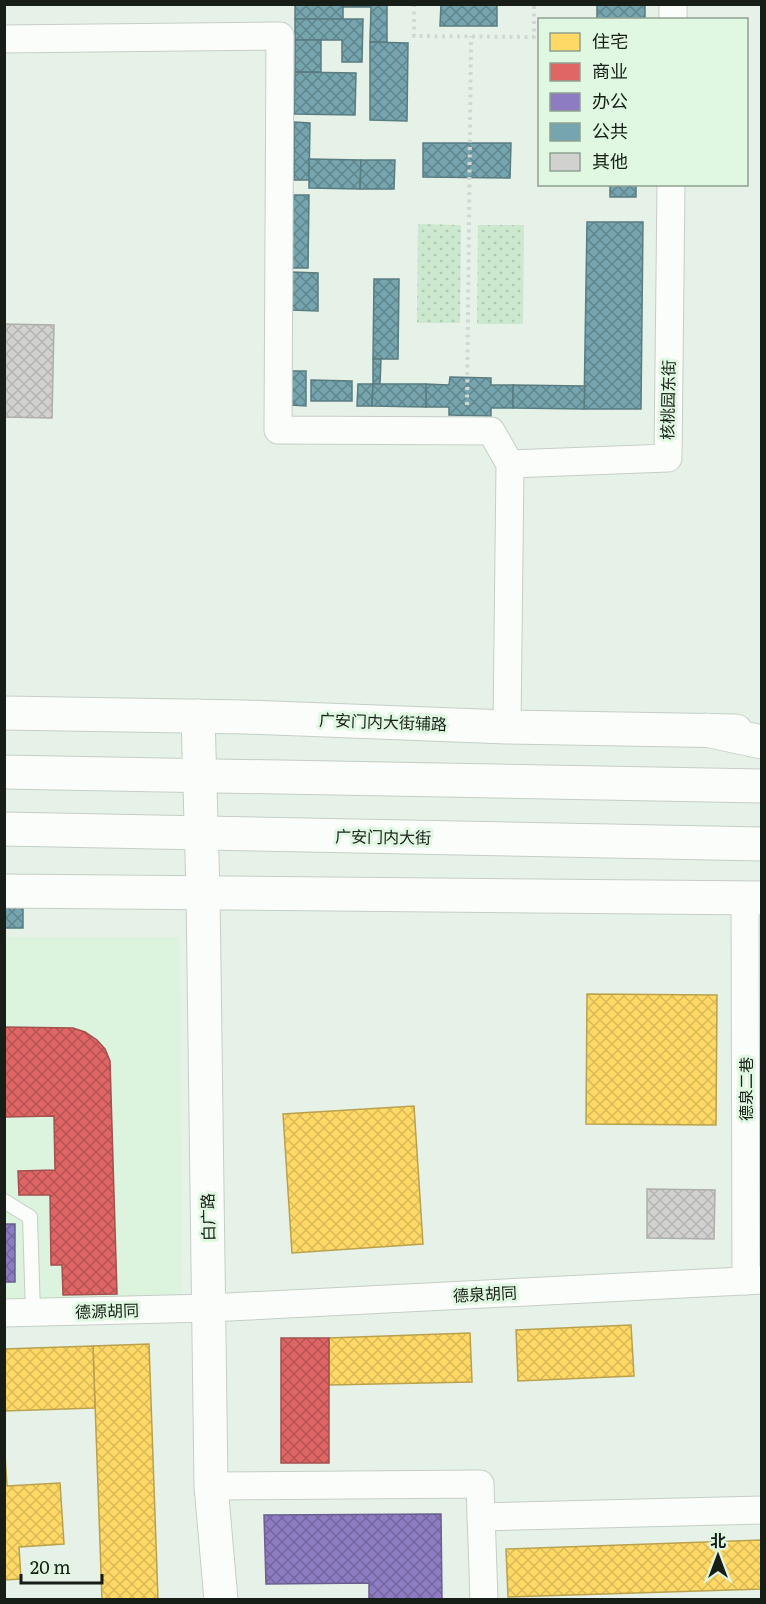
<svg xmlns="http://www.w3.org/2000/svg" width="766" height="1604" font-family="Literata,'Noto Sans SC',serif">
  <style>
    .built { fill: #dcf3de }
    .grass { fill: url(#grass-dots) }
    .homes { fill: url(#homes-cross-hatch); stroke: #b9a14e; stroke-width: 1.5 }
    .shops { fill: url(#shops-cross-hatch); stroke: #a3504e; stroke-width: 1.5 }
    .offices { fill: url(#offices-cross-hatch); stroke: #6a608f; stroke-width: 1.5 }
    .public { fill: url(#public-cross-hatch); stroke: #597c81; stroke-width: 1.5 }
    .building { fill: url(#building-cross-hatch); stroke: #adaead; stroke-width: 1.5 }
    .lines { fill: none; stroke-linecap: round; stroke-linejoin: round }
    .lane-casing { stroke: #c5cec6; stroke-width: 16 }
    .street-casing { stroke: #c5cec6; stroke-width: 29 }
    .secondary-casing { stroke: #c5cec6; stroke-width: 35 }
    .primary-casing { stroke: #c5cec6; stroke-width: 35 }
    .path { stroke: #d2d7d3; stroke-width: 4; stroke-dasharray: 3 4.5; stroke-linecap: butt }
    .lane { stroke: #fbfdfb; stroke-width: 14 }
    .street { stroke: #fbfdfb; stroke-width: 27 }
    .secondary { stroke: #fbfdfb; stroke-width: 33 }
    .primary { stroke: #fbfdfb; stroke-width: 33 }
    .labels { text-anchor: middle; stroke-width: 6; stroke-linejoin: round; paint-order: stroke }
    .street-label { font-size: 16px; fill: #161e17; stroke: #e0f8e2 }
  </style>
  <defs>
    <pattern id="grass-dots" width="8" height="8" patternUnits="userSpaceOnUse" patternTransform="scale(1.5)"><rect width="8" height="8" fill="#cce8cf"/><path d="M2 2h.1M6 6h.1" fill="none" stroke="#aec7b1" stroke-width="1.8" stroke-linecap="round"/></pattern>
    <pattern id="homes-cross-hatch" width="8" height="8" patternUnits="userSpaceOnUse" patternTransform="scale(1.5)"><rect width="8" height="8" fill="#ffd966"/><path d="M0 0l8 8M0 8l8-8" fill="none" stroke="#daba58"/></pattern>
    <pattern id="shops-cross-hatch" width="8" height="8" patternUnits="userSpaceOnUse" patternTransform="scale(1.5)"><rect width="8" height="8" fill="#e06666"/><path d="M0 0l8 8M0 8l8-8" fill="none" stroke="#b55353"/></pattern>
    <pattern id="offices-cross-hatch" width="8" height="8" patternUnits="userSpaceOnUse" patternTransform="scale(1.5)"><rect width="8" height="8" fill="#8e7cc3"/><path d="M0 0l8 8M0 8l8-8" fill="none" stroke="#73659d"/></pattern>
    <pattern id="public-cross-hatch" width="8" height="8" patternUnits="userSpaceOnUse" patternTransform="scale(1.5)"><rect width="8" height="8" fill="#76a5af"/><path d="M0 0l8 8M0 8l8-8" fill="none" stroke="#60868d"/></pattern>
    <pattern id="building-cross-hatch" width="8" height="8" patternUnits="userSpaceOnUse" patternTransform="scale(1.5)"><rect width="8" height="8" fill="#d1d1d0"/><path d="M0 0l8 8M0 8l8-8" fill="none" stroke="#b3b3b2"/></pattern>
  </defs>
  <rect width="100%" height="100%" fill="#e6f2e7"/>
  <path class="built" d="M4,937H180L181,1300L5,1302Z"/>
  <g class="grass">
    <path d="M418,224L461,225L460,323H417Z"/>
    <path d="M478,225H524L523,324H477Z"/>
  </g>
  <g class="homes">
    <path d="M587,994L717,995L716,1125L586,1124Z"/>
    <path d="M414,1106L423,1244L292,1253L283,1114Z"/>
    <path d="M631,1325L634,1376L518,1381L516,1330Z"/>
    <path d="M470,1333L472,1382L329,1385V1338Z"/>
    <path d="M149,1344L158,1600H102L93,1346Z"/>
    <path d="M93,1346L95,1408L4,1411V1349Z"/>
    <path d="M4,1439L7,1486L60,1483L64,1544L19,1547L21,1579L4,1580Z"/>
    <path d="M762,1540V1589L508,1597L506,1549Z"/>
  </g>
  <g class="shops">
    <path d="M4,1027L73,1028L85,1032L97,1040L105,1049L110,1061L117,1294L63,1295L62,1265H51L50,1195H19L18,1171L55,1170L54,1116L4,1117Z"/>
    <rect x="281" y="1338" width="48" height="125"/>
  </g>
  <g class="offices">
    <rect x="4" y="1224" width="11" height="58"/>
    <path d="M441,1514L442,1600H369V1583L266,1584L264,1515Z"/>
  </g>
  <g class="public">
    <rect x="295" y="4" width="48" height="15"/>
    <path d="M343,4H387V42H370L371,7H343Z"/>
    <path d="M441,4H497V26H440Z"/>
    <rect x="597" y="4" width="48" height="16"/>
    <path d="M295,19H363L362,62H342V40H295Z"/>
    <rect x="295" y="40" width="26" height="32"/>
    <path d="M370,42L408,43L407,121L370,120Z"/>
    <path d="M295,72L356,73L355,115L294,114Z"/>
    <path d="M294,122L310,123L309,180H294Z"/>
    <path d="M423,143H511L510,178L423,177Z"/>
    <path d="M309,159L361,160L360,189L309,188Z"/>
    <path d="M361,160H395L394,189H360Z"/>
    <rect x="610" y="184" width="26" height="13"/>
    <path d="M293,195H309L308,268H292Z"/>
    <path d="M587,222H643L641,409H584Z"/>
    <path d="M292,272L318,273V311L292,310Z"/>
    <path d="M374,279H399L398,359H373Z"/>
    <path d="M373,359H381L380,384H373Z"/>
    <path d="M291,371H306V406L291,405Z"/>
    <path d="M450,377L491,378V385H513V408H491V416L449,415V407H426V384L449,385Z"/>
    <path d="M311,380L352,381V401H311Z"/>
    <path d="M358,384H373L372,406H357Z"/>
    <path d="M373,384H426V407L372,406Z"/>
    <path d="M513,385L585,386L584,409L513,408Z"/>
    <rect x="4" y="901" width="19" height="27"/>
  </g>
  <g class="building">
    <path d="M4,324L54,325L52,418L4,417Z"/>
    <path d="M647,1189L715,1190L714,1239L647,1238Z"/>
  </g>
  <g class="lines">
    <defs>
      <path id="lane" d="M4,1201L30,1217L33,1313"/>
      <g id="street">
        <path d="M673,20V4"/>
        <path d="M4,39L280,36L278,430L491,431L510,464L507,727"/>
        <path d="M510,464L668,458L671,184"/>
        <path d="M745,897L746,1281"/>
        <path d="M4,1313L209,1308L762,1280"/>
        <path d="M211,1486L480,1484L484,1600"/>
        <path d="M481,1517L762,1510"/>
      </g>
      <g id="secondary">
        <path d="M4,713L245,717L507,727L736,731"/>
        <path d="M198,716L203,892L211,1486L221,1600"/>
        <path d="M4,891L762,898"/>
      </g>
      <g id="primary">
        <path d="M706,730L762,742"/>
        <path d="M4,772L762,786"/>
        <path d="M4,829L762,844"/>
      </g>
    </defs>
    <use href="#lane" class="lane-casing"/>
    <use href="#street" class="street-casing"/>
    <use href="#secondary" class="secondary-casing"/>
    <use href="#primary" class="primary-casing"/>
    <g class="path">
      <path d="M414,4V36L534,37V4"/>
      <path d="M467,405L471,36"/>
    </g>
    <use href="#lane" class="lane"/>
    <use href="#street" class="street"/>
    <use href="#secondary" class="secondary"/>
    <use href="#primary" class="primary"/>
  </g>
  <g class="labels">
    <g class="street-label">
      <text transform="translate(668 400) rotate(-89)" y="6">核桃园东街</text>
      <text transform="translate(383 722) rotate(2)" y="6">广安门内大街辅路</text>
      <text transform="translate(383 837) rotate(1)" y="6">广安门内大街</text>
      <text transform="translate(746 1089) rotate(-90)" y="6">德泉二巷</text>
      <text transform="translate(208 1217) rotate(-91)" y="6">白广路</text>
      <text transform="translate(485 1294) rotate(-3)" y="6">德泉胡同</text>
      <text transform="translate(107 1311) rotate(-2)" y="6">德源胡同</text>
    </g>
  </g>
  <rect width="766" height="1604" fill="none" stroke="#161e17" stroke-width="12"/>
  <rect x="538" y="18" width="210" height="168" fill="#e0f8e2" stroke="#8fa191" stroke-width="1.5"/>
  <rect x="550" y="33" width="30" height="18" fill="#ffd966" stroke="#8fa191" stroke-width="1.5"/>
  <text x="592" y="48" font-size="18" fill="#161e17">住宅</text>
  <rect x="550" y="63" width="30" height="18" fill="#e06666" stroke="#8fa191" stroke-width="1.5"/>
  <text x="592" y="78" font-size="18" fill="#161e17">商业</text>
  <rect x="550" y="93" width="30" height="18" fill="#8e7cc3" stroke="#8fa191" stroke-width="1.5"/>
  <text x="592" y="108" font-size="18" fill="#161e17">办公</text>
  <rect x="550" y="123" width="30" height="18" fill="#76a5af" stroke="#8fa191" stroke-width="1.5"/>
  <text x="592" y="138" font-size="18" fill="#161e17">公共</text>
  <rect x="550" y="153" width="30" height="18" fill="#d1d1d0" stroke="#8fa191" stroke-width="1.5"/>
  <text x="592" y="168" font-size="18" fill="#161e17">其他</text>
  <g transform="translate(718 1556)" stroke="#e0f8e2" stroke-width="4.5" paint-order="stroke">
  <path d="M0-4.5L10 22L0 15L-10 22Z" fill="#161e17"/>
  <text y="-9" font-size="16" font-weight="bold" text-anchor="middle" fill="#161e17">北</text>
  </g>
  <path d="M21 1574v9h81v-9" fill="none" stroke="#161e17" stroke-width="3"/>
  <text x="30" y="1574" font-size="18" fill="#161e17" stroke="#e0f8e2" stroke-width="4.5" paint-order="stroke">20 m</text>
</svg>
